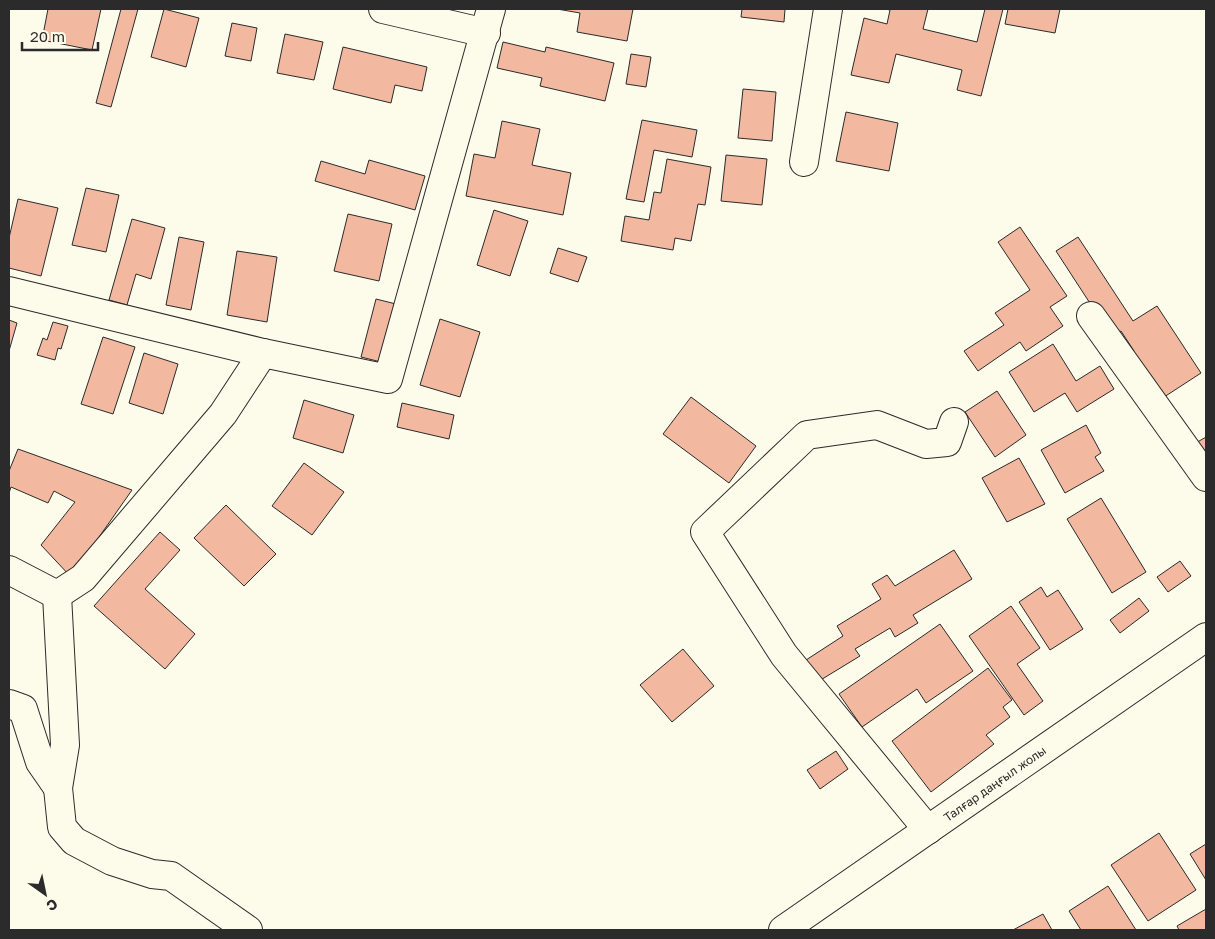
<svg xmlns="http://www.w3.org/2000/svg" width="1215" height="939" font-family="'Golos Text',sans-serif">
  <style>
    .building { fill: #f2b8a0; stroke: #2b2b2b }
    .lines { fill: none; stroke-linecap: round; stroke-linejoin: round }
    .minor-casing { stroke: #2b2b2b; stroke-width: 30 }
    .major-casing { stroke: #2b2b2b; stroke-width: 30 }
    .minor { stroke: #fdfbea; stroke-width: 28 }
    .major { stroke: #fdfbea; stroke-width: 28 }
    .labels { text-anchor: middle; stroke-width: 4; stroke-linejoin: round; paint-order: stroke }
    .street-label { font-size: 12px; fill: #2b2b2b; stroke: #fdfbea }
  </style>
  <rect width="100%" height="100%" fill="#fdfbea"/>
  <g class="building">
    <path d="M48,9H101L92,50L42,40Z"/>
    <path d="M121,9H138L111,107L96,103Z"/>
    <path d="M164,9L199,18L186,67L151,57Z"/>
    <path d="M557,9H633L627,41L577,32L580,13Z"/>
    <path d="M742,9H785L784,22L741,17Z"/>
    <path d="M885,9H928L923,29L977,42L985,9H1003L981,96L957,90L962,70L896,54L889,83L851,75L864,18L887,24L890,10Z"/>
    <path d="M1008,9H1060L1055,33L1005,24Z"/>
    <path d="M232,23L257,28L251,61L225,56Z"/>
    <path d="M285,34L323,42L314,80L277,73Z"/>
    <path d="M503,42L545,52L546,47L614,63L605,101L540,86L542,78L497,68Z"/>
    <path d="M343,47L427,67L422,91L395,85L391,103L333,89Z"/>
    <path d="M631,54L651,57L646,87L626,84Z"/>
    <path d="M743,89L776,92L772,141L738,138Z"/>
    <path d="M846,112L898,123L889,171L836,161Z"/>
    <path d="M642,120L697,130L692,157L654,150L644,202L626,199Z"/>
    <path d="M502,121L540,129L532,165L571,173L563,215L466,196L474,154L495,158Z"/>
    <path d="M726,155L767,159L762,205L721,201Z"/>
    <path d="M667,159L711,167L705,205L698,204L691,241L675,238L673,250L621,241L625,216L649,220L654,192L661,193Z"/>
    <path d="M369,160L425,176L415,210L315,181L321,161L365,174Z"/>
    <path d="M86,188L119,195L106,252L72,245Z"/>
    <path d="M18,199L58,208L41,276L9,268V238Z"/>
    <path d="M494,210L528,221L510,276L477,265Z"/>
    <path d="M348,214L392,224L379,281L334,271Z"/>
    <path d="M132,219L165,228L151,279L136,274L127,305L109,300Z"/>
    <path d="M1020,227L1067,296L1050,307L1063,326L1026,351L1020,342L978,371L964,351L1004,325L995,313L1030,290L998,242Z"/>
    <path d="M179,237L204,242L191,310L166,305Z"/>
    <path d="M1078,237L1133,321L1157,306L1201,373L1158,401L1128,355L1134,351L1121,331L1112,337L1056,251Z"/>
    <path d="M558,248L587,257L578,282L550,273Z"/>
    <path d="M237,251L277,257L267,322L227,315Z"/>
    <path d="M376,299L396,304L381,362L361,357Z"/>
    <path d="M440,319L480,332L460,397L420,385Z"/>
    <path d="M9,320L17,323L9,351Z"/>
    <path d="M53,322L68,326L61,349L58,348L55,360L37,355L43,338L47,340Z"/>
    <path d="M103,337L135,347L113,414L81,404Z"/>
    <path d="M1053,344L1076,381L1100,366L1114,389L1077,412L1065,393L1034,412L1009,372Z"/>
    <path d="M144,353L178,364L163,414L129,403Z"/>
    <path d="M997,391L1026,435L995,457L965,412Z"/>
    <path d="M691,397L756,446L729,483L663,434Z"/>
    <path d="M304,400L354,415L343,453L293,438Z"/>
    <path d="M402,403L454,415L449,439L397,427Z"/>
    <path d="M1086,425L1101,453L1095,457L1104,471L1065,493L1041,450Z"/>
    <path d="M1206,437V463L1194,444Z"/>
    <path d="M18,449L132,490L71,577L41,545L75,502L54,491L48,503L11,487L9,493V471Z"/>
    <path d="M1019,458L1045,504L1007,522L982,478Z"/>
    <path d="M304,463L344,492L312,535L272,506Z"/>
    <path d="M1101,498L1146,572L1112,593L1067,519Z"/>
    <path d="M226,505L276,554L244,586L194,538Z"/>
    <path d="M160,532L180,550L145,589L195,634L165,669L94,606Z"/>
    <path d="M954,550L972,579L913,615L918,623L895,637L890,628L855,649L860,656L819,681L806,660L843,636L837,626L881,599L872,584L887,575L895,586Z"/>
    <path d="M1180,561L1191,576L1168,592L1157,577Z"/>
    <path d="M1041,587L1047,597L1058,590L1083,629L1050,650L1019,602Z"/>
    <path d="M1139,598L1149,611L1120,633L1110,620Z"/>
    <path d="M1011,606L1040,648L1017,664L1043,701L1024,715L969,636Z"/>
    <path d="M940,624L973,671L926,703L917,689L862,727L839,694Z"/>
    <path d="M683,649L714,686L672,722L640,685Z"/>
    <path d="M988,668L1012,700L1003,707L1010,717L986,735L994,744L931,792L892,741Z"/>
    <path d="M836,751L848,769L820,789L807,770Z"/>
    <path d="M1159,833L1196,890L1148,921L1111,865Z"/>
    <path d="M1206,844V880L1190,854Z"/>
    <path d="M1108,886L1136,930H1081L1069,911Z"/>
    <path d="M1206,909V930H1179L1177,926Z"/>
    <path d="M1043,914L1052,930H1013Z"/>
  </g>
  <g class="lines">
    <defs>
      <g id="minor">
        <path d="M383,9L486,33"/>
        <path d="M804,162L828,9"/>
        <path d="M9,291L263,353L388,379L491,9"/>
        <path d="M1091,316L1206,477"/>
        <path d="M9,570L57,595L83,578L223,414L263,353"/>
        <path d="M57,595L65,745L58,788L62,827L74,841L112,861L152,874L171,876L248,930"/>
        <path d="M9,704L23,709L40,762L58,788"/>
        <path d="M928,830L784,655L705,532L807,435L877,425L926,444L947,442L954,422"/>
      </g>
      <path id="major" d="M783,930L1206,637"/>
    </defs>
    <use href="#minor" class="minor-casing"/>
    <use href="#major" class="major-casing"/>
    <use href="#minor" class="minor"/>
    <use href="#major" class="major"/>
  </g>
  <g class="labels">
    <g class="street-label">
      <text transform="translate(995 784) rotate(-35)" y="4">Талғар даңғыл жолы</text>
    </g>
  </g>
  <rect width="1215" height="939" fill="none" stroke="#2b2b2b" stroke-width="20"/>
  <g transform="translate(45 894) rotate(147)" stroke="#fdfbea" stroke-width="4" paint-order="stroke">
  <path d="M0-4L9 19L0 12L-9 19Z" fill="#2b2b2b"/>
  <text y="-8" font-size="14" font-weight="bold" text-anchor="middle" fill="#2b2b2b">С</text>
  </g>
  <path d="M22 42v8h76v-8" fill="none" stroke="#2b2b2b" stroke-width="2.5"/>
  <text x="30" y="42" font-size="15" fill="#2b2b2b" stroke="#fdfbea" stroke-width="4" paint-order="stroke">20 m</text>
</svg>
